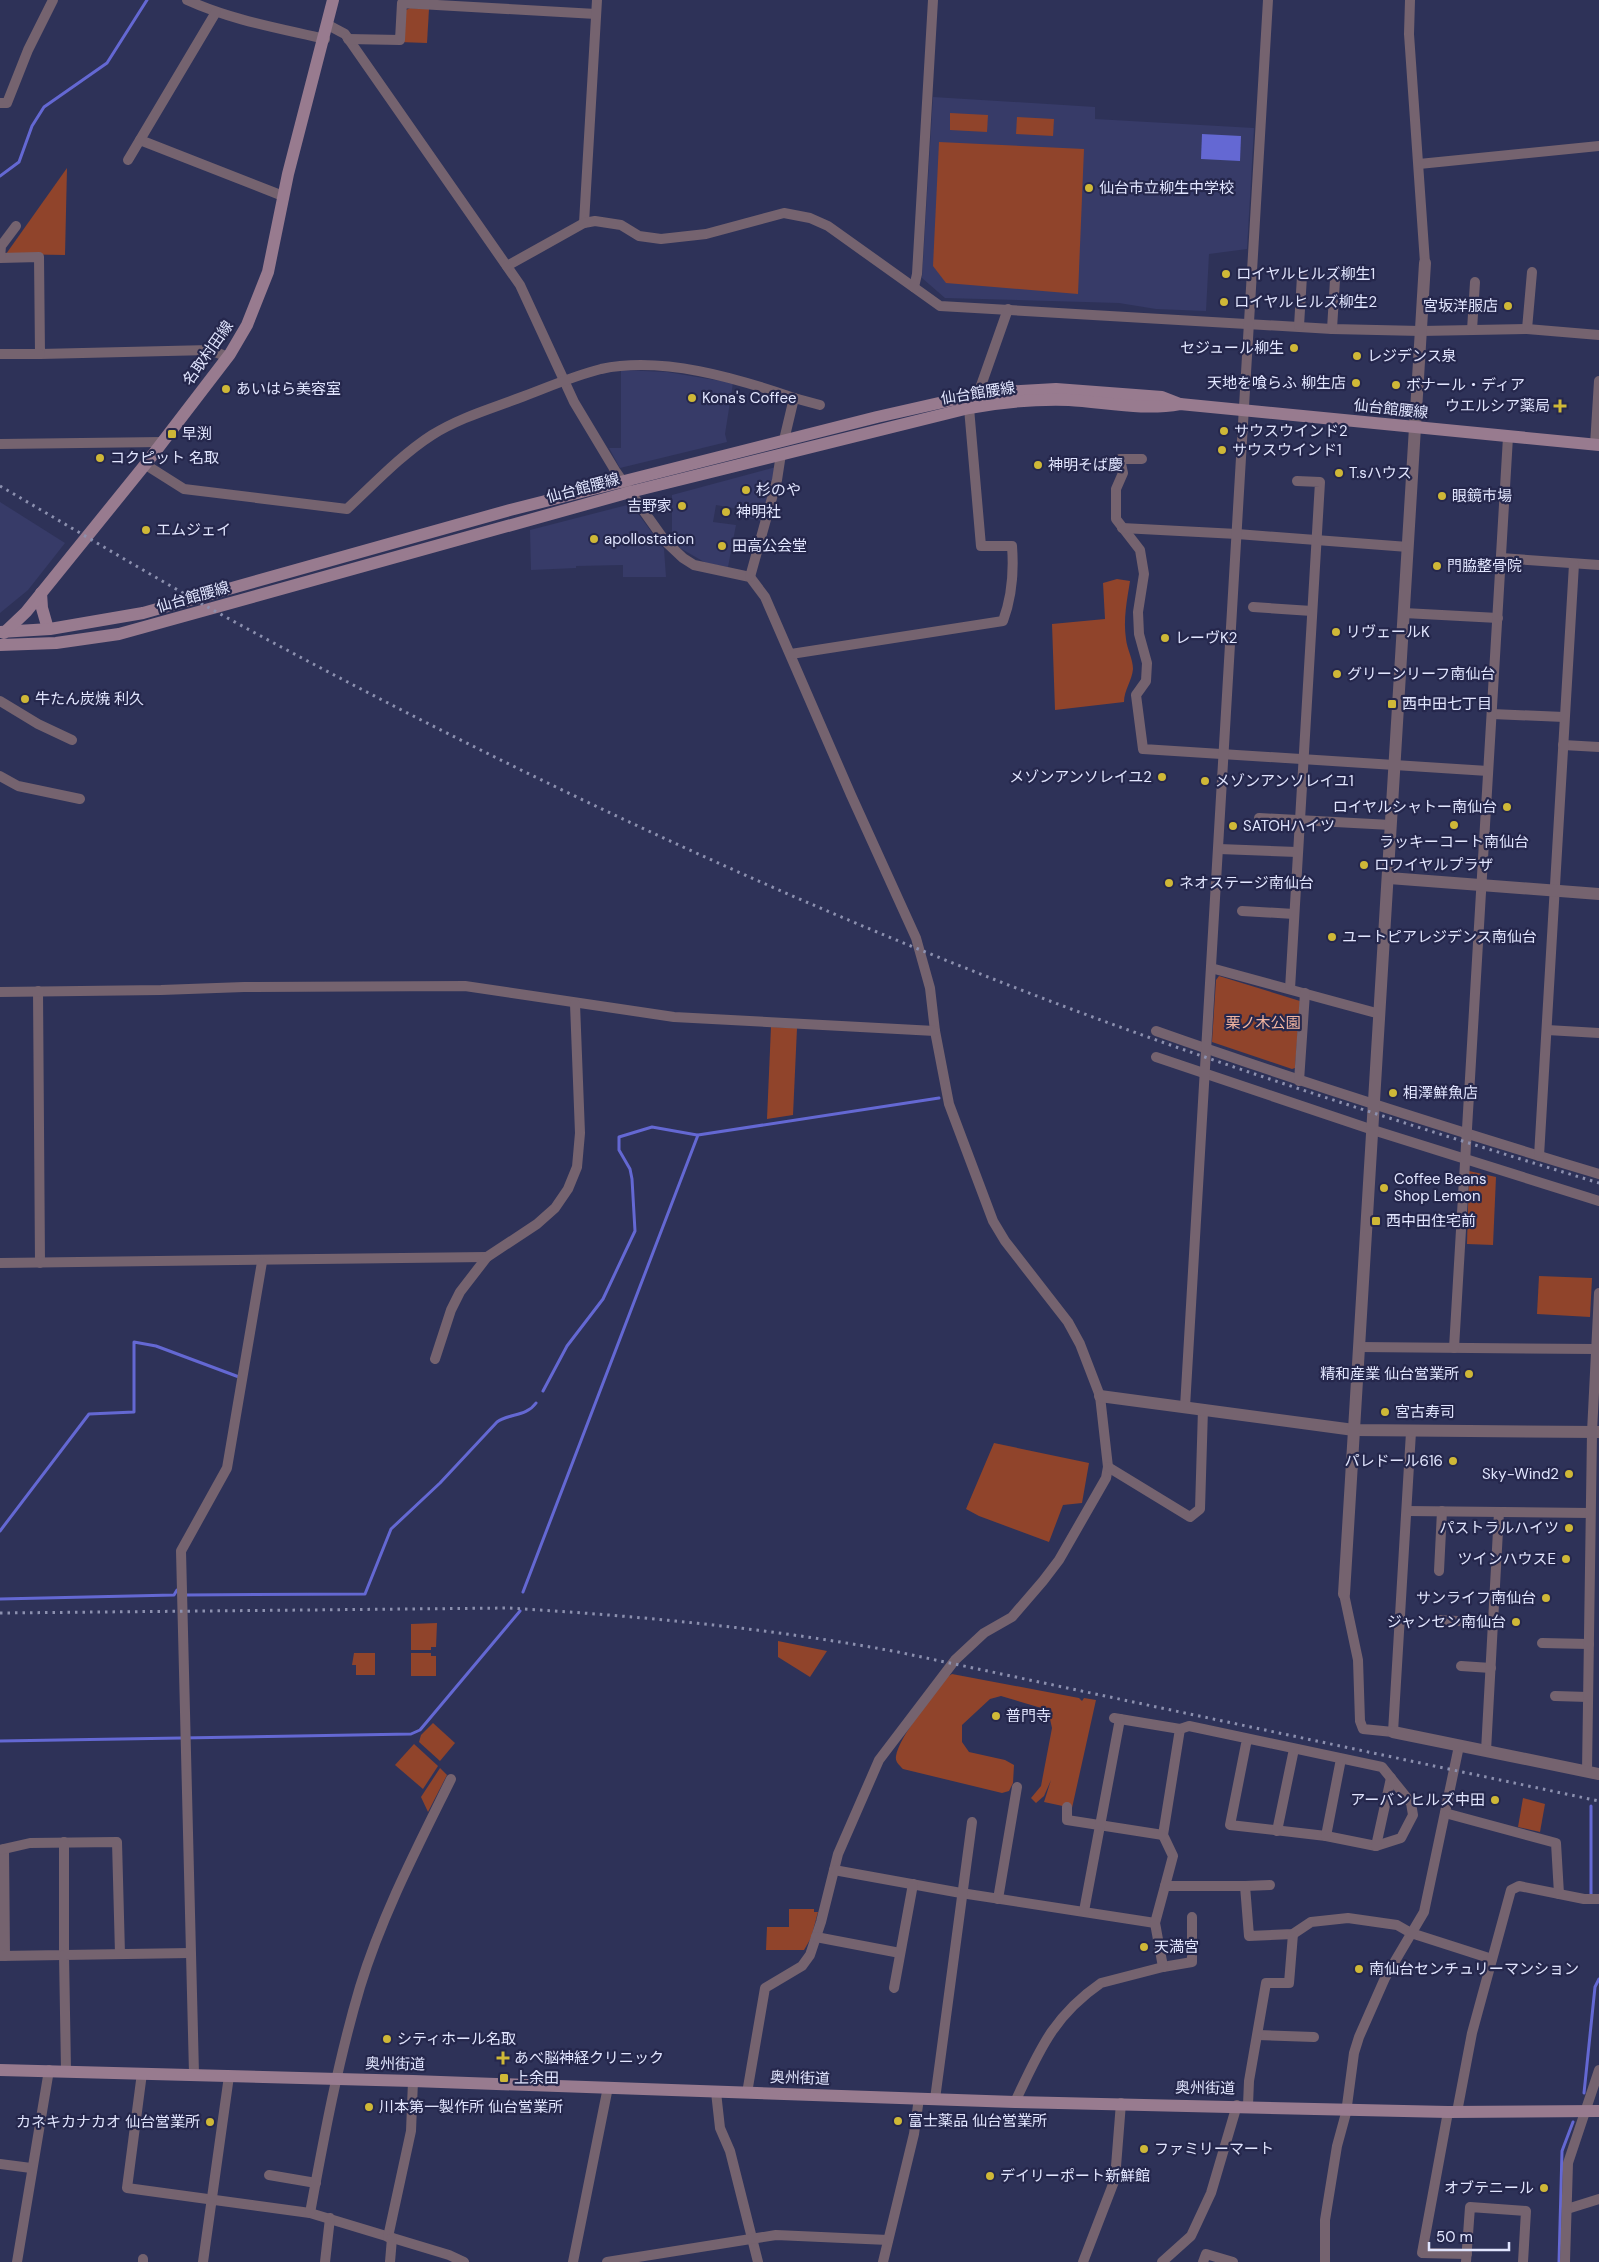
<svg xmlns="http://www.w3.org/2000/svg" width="1599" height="2262" font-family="'DM Sans','Noto Sans JP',sans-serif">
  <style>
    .built { fill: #373b68 }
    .green { fill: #90442b }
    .water { fill: #6468d3 }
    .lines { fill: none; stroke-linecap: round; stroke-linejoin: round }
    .stream { stroke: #6468d3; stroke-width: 3 }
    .minor { stroke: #75636f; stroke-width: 10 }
    .tertiary { stroke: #75636f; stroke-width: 12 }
    .secondary { stroke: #987b8f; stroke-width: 12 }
    .rail { stroke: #8c90af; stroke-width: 3; stroke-dasharray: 2.5 5; stroke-linecap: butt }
    .poi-dot { fill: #cfb837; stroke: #25274c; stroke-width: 2 }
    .labels { text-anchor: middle; stroke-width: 4.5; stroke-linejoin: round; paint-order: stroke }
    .poi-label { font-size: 15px; fill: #e1e5fe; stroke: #25274c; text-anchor: start }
    .street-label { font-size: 15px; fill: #e1e5fe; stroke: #25274c }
    .park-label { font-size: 15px; fill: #f2b5a1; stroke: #25274c }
  </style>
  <rect width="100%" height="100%" fill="#2e3258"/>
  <g class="built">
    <path d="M933,97L1095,107V119L1254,128L1247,249L1209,254L1206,311L1156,309L1119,303L945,298L922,278Z"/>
    <path d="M621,370L667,372L733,383L725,434L727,442L620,468L609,448H621Z"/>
    <path d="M776,467L762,521L738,516L739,509L716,505L713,522L736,525L728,567L706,563L680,548V544L672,536V495Z"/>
    <path d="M0,502L65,543L28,590L0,613Z"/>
    <path d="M631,504L664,549L666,577H623V565L576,566V568L531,570L530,530Z"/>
  </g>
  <g class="green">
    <path d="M410,8L429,9L427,43L399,42L406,10Z"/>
    <path d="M950,113L988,115L987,132L950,130Z"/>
    <path d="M1017,117L1054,119L1053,136L1016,134Z"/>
    <path d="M939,142L1084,149L1078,294L946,283L933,266Z"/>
    <path d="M67,168L65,255L6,254Z"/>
    <path d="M1117,579L1130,581C1127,600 1123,619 1126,639C1127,649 1133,659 1133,669C1132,681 1124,690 1124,702L1055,710L1052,624L1105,619L1103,583Z"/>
    <path d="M1219,976L1300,1001L1295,1068L1292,1069L1212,1042L1216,980Z"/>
    <path d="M771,1027L797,1028L793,1115L767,1119Z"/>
    <path d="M1469,1171L1496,1177L1493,1245L1467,1244Z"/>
    <path d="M1539,1276L1592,1278L1590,1317L1537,1314Z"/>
    <path d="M994,1443L1089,1463L1082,1503L1063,1505L1049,1542L979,1516L966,1509Z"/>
    <path d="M437,1623L436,1647H431V1650H411V1624Z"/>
    <path d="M778,1641L827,1651L810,1677L778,1657Z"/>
    <path d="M354,1653H375V1675H356V1665H352Z"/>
    <path d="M411,1653H431V1656H436V1676H411Z"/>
    <path d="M952,1674L1079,1698L1082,1701L1084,1698L1096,1700L1072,1808L1044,1802L1051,1780L1044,1796L1036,1803L1031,1798L1041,1786L1052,1728L1048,1710L1001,1696L990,1699L962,1725V1742L969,1752L1005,1760L1014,1765L1013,1783L1009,1791L1002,1793L903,1769C899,1765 895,1762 896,1756C899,1737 933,1696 945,1678Z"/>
    <path d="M433,1723L455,1743L440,1761L419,1742L421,1735Z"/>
    <path d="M414,1744L438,1766L423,1789L395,1765Z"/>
    <path d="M440,1768L447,1775L428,1812L421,1797Z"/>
    <path d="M1523,1798L1545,1804L1540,1832L1518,1827Z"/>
    <path d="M789,1909H814V1912H818L811,1938L804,1950H766L767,1927H789Z"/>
  </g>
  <path class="water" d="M1202,134L1241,136L1240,161L1201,159Z"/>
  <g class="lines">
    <g class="stream">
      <path d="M0,176L19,162L32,126L44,107L107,63L147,0"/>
      <path d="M543,1391L567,1346L603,1299L635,1231L632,1179L630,1169L619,1150V1137L652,1127L697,1135"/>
      <path d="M0,1531L89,1414L134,1412V1342L156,1346L239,1377"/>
      <path d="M523,1592L698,1135L939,1098"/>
      <path d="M185,1593L186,1595L365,1594L391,1529L440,1483L497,1422C510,1413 526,1417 536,1403"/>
      <path d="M0,1599L174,1595L177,1590"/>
      <path d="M0,1741L411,1734L420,1730L520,1611"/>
      <path d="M1591,1806V1898"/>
      <path d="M1584,2093L1595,1987L1599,1979"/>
      <path d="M1559,2262L1562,2151L1573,2122"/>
    </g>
    <g class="minor">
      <path d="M187,0C231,20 278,28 325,39"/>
      <path d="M1410,0L1409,34L1425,263"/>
      <path d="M328,25L345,34L520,285L574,402L616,472L665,541L683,558L694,565L750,577L765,597L851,795L916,938L930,988L935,1031L949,1104L993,1221L1005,1241L1068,1322L1080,1344L1100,1396L1108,1467L1106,1478L1059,1560L1043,1581L1012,1617L984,1633L955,1660L879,1760L838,1854L821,1922L810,1955L802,1966L765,1988L747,2093"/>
      <path d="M348,39L400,40L402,3L596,14"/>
      <path d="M0,103H7L28,50L53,0"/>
      <path d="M140,140L283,196"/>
      <path d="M128,160L216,12"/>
      <path d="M1419,164L1599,146"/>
      <path d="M584,223L597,0"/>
      <path d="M0,258L39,257L40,354L210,350L228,357"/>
      <path d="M0,258L1,246L16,226"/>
      <path d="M507,266L584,223L595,221L621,225L639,236L661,239L706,234L784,213L810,218L828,226L940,306L1332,329L1421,331L1527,329L1599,335"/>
      <path d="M914,287L917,274L933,0"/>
      <path d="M1299,326L1302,276"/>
      <path d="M1332,329L1335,280"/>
      <path d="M1527,329L1532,272"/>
      <path d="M1472,330L1475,282"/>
      <path d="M0,354H40"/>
      <path d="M978,394L1008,309"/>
      <path d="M794,398L820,405"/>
      <path d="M0,444L163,442"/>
      <path d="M1595,445L1599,381"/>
      <path d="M1142,459H1120L1123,473L1116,489V519L1140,550L1144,574L1138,612L1139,634L1147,663L1146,681L1136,695L1143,749L1488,771"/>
      <path d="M146,465L184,489L347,509C374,484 401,455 432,435C459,418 490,409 519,398C546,388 573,376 601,369C663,356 736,378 794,398L784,440"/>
      <path d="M1122,528L1237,534L1408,547"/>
      <path d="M1501,558L1599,565"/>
      <path d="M750,577L777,480L781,454"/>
      <path d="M1253,607L1312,611"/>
      <path d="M1404,613L1498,618"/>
      <path d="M791,654L1003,621C1012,597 1014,572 1012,546H981L969,408"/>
      <path d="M0,701L38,724L72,740"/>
      <path d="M1492,714L1564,717"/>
      <path d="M1563,745L1599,747"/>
      <path d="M0,776L18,786L80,799"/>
      <path d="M1259,818L1391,825"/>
      <path d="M1219,849L1297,852"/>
      <path d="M1242,911L1294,914"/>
      <path d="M1211,968L1380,1014"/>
      <path d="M1290,989L1320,482L1297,481"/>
      <path d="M38,991L40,1263"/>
      <path d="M0,992L161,990L244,987L465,986L674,1017L935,1031"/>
      <path d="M1547,1030L1599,1033"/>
      <path d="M1156,1031C1303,1083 1450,1129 1599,1174"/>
      <path d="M1156,1057L1373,1130L1599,1201"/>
      <path d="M1299,1081L1305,993"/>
      <path d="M1539,1156L1574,564"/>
      <path d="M0,1263L487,1257"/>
      <path d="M1359,1347L1595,1349"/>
      <path d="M1454,1348L1508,437"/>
      <path d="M435,1359L451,1310L460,1292L487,1257L537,1224L555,1208L568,1189L577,1167L580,1133L575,1004"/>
      <path d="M1185,1407L1268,0"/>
      <path d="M1108,1467L1190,1517L1200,1509L1203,1409"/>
      <path d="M1407,1511L1590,1513"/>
      <path d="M1439,1571L1442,1511"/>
      <path d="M1344,1594L1358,1660L1360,1721L1363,1729L1393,1732L1411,1432"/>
      <path d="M1439,1620L1494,1623"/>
      <path d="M1542,1643L1589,1644"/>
      <path d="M1461,1666L1491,1668"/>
      <path d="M1555,1696L1588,1697"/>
      <path d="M1114,1718L1180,1729L1163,1835L1173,1856L1165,1886"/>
      <path d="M1180,1729L1189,1726L1382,1767L1411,1803L1413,1815L1401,1838L1376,1846L1326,1836L1230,1825L1247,1739"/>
      <path d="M1486,1751L1499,1512"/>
      <path d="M1587,1772L1592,1432L1599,1293"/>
      <path d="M1067,1807V1820L1163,1835"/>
      <path d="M1445,1813L1556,1843L1559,1894"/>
      <path d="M1277,1831L1294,1749"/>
      <path d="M1326,1836L1341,1759"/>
      <path d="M1376,1846L1391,1778"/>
      <path d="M4,1849L5,1956"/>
      <path d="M0,1850L30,1843L117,1842L120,1954"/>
      <path d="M834,1870L961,1893L1155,1923"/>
      <path d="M1245,1886L1270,1885"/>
      <path d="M998,1899L1017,1787"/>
      <path d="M1084,1911L1120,1719"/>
      <path d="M816,1937L900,1953"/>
      <path d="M0,1956L64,1955V1842"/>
      <path d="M1163,1967L1192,1962V1917"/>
      <path d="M894,1988L913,1884"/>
      <path d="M1258,2035L1314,2037"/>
      <path d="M66,2070L64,1955L190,1953"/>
      <path d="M142,2073L127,2188L310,2213L449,2255L464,2262"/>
      <path d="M194,2074L181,1551L227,1468L262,1262"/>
      <path d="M716,2092L720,2128L730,2151L758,2262"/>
      <path d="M935,2099L972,1822"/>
      <path d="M1015,2102C1039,2051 1053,2016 1101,1983L1163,1967L1155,1923L1165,1886H1245L1249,1936L1293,1934L1311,1922L1348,1918L1397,1925L1411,1933L1492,1959"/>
      <path d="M1248,2105L1249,2081L1266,1983H1289L1293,1934"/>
      <path d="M1448,2112L1422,2253L1467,2254"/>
      <path d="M1457,2112L1472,2033L1511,1890L1519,1886L1584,1899H1599"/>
      <path d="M0,2164L31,2168"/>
      <path d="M269,2175L316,2183"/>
      <path d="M1567,2209L1599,2199"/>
      <path d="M310,2213C324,2137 338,2061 360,1987C382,1915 418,1846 451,1779"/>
      <path d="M388,2237L411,2131L413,2081"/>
      <path d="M17,2262L49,2070"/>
      <path d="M143,2262V2259"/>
      <path d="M203,2262L229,2076"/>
      <path d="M325,2262L330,2218"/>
      <path d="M390,2262L392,2238"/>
      <path d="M573,2262L608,2087"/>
      <path d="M607,2262L776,2235L888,2240"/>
      <path d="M883,2262L914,2134L919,2098"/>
      <path d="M1083,2262L1115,2179L1121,2103"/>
      <path d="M1162,2262L1191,2236L1211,2193L1237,2105"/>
      <path d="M1203,2262L1206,2254L1233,2262"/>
      <path d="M1325,2262V2220L1337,2146L1346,2113L1354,2053L1359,2037L1385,1978L1424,1912L1459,1746"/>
      <path d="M1466,2262L1470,2207L1526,2211L1523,2262"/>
      <path d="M1565,2262L1568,2163L1599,2070"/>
    </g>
    <g class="tertiary">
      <path d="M1389,878L1599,894"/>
      <path d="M1100,1396L1354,1430L1599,1432"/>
      <path d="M1344,1594L1425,263"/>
      <path d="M1393,1732L1599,1774"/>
    </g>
    <g class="secondary">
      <path d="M41,593L42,608L48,629"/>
      <path d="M0,632L50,629L143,613L510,510L877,417L983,393L1056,389L1162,397L1180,404"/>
      <path d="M4,633L26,612L148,461L230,354L247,325L268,272L288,174L333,0"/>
      <path d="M0,645L56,643L119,634L630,492L969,408C1001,402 1035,399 1069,400C1105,402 1143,411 1180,404L1599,445"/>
      <path d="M0,2070L413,2081L1015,2102L1448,2112L1599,2111"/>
    </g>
    <g class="rail">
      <path d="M0,486C81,533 161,582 244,627C483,756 729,875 983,975C1184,1055 1392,1120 1599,1183"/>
      <path d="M0,1613L509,1608C640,1616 769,1628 898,1652L1599,1801"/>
    </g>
  </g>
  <g class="poi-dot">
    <circle cx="1089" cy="188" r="5"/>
    <circle cx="1226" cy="274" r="5"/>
    <circle cx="1224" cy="302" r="5"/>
    <circle cx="1508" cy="306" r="5"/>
    <circle cx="1294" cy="348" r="5"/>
    <circle cx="1357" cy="356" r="5"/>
    <circle cx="1356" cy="383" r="5"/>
    <circle cx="1396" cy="385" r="5"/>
    <circle cx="226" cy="389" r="5"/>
    <circle cx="692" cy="398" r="5"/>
    <path d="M1557.5 398.5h5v5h5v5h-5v5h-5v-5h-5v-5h5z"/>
    <circle cx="1224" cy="431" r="5"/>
    <rect x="167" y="429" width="10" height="10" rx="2.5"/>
    <circle cx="1222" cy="450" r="5"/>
    <circle cx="100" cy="458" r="5"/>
    <circle cx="1038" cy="465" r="5"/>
    <circle cx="1339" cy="473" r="5"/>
    <circle cx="746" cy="490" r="5"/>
    <circle cx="1442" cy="496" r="5"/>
    <circle cx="682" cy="506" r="5"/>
    <circle cx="726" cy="512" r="5"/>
    <circle cx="146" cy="530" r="5"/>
    <circle cx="594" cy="539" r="5"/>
    <circle cx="722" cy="546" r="5"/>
    <circle cx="1437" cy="566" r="5"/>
    <circle cx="1336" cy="632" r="5"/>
    <circle cx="1165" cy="638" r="5"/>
    <circle cx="1337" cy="674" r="5"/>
    <circle cx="25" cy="699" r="5"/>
    <rect x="1387" y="699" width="10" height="10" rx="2.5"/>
    <circle cx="1162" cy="777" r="5"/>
    <circle cx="1205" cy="781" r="5"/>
    <circle cx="1507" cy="807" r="5"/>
    <circle cx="1454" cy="825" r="5"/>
    <circle cx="1233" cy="826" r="5"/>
    <circle cx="1364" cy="865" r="5"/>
    <circle cx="1169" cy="883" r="5"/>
    <circle cx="1332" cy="937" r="5"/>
    <circle cx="1393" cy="1093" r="5"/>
    <circle cx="1384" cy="1188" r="5"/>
    <rect x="1371" y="1216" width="10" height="10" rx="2.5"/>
    <circle cx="1469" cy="1374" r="5"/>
    <circle cx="1385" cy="1412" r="5"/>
    <circle cx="1453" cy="1461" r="5"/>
    <circle cx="1569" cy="1474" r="5"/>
    <circle cx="1569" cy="1528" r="5"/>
    <circle cx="1566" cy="1559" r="5"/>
    <circle cx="1546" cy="1598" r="5"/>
    <circle cx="1516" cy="1622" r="5"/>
    <circle cx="996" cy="1716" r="5"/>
    <circle cx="1495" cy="1800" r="5"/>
    <circle cx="1144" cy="1947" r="5"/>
    <circle cx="1359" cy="1969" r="5"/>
    <circle cx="387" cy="2039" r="5"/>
    <path d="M500.5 2050.5h5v5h5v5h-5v5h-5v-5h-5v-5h5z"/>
    <rect x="499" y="2073" width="10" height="10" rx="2.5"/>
    <circle cx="369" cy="2107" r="5"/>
    <circle cx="898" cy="2121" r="5"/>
    <circle cx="210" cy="2122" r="5"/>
    <circle cx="1144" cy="2149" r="5"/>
    <circle cx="990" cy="2176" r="5"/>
    <circle cx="1544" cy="2188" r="5"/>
  </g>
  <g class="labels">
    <g class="poi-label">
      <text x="1099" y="193">仙台市立柳生中学校</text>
      <text x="1236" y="279">ロイヤルヒルズ柳生1</text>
      <text x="1234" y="307">ロイヤルヒルズ柳生2</text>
      <text x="1498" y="311" text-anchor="end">宮坂洋服店</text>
      <text x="1284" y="353" text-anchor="end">セジュール柳生</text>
      <text x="1367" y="361">レジデンス泉</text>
      <text x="1346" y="388" text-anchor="end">天地を喰らふ 柳生店</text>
      <text x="1406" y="390">ボナール・ディア</text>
      <text x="236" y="394">あいはら美容室</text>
      <text x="702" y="403">Kona's Coffee</text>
      <text x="1550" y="411" text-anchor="end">ウエルシア薬局</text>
      <text x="1234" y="436">サウスウインド2</text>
      <text x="182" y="439">早渕</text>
      <text x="1232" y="455">サウスウインド1</text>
      <text x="110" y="463">コクピット 名取</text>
      <text x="1048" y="470">神明そば慶</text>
      <text x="1349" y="478">T.sハウス</text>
      <text x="756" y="495">杉のや</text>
      <text x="1452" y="501">眼鏡市場</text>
      <text x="672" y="511" text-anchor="end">吉野家</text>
      <text x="736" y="517">神明社</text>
      <text x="156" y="535">エムジェイ</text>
      <text x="604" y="544">apollostation</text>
      <text x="732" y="551">田高公会堂</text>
      <text x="1447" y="571">門脇整骨院</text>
      <text x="1346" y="637">リヴェールK</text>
      <text x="1175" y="643">レーヴK2</text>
      <text x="1347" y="679">グリーンリーフ南仙台</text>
      <text x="35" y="704">牛たん炭焼 利久</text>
      <text x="1402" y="709">西中田七丁目</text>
      <text x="1152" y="782" text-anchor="end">メゾンアンソレイユ2</text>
      <text x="1215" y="786">メゾンアンソレイユ1</text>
      <text x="1497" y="812" text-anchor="end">ロイヤルシャトー南仙台</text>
      <text x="1243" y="831">SATOHハイツ</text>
      <text x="1454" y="847" text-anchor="middle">ラッキーコート南仙台</text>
      <text x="1374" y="870">ロワイヤルプラザ</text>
      <text x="1179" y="888">ネオステージ南仙台</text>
      <text x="1342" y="942">ユートピアレジデンス南仙台</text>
      <text x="1403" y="1098">相澤鮮魚店</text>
      <text x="1394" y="1184">Coffee Beans<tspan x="1394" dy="17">Shop Lemon</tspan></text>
      <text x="1386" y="1226">西中田住宅前</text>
      <text x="1459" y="1379" text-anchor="end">精和産業 仙台営業所</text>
      <text x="1395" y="1417">宮古寿司</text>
      <text x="1443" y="1466" text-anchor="end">パレドール616</text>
      <text x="1559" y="1479" text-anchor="end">Sky-Wind2</text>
      <text x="1559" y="1533" text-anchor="end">パストラルハイツ</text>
      <text x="1556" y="1564" text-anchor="end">ツインハウスE</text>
      <text x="1536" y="1603" text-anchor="end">サンライフ南仙台</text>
      <text x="1506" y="1627" text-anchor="end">ジャンセン南仙台</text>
      <text x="1006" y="1721">普門寺</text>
      <text x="1485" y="1805" text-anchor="end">アーバンヒルズ中田</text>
      <text x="1154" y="1952">天満宮</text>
      <text x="1369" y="1974">南仙台センチュリーマンション</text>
      <text x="397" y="2044">シティホール名取</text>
      <text x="514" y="2063">あべ脳神経クリニック</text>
      <text x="514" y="2083">上余田</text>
      <text x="379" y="2112">川本第一製作所 仙台営業所</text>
      <text x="908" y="2126">富士薬品 仙台営業所</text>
      <text x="200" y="2127" text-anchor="end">カネキカナカオ 仙台営業所</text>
      <text x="1154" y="2154">ファミリーマート</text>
      <text x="1000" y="2181">デイリーポート新鮮館</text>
      <text x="1534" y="2193" text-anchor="end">オブテニール</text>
    </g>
    <g class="street-label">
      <text transform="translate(208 353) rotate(-55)" y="5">名取村田線</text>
      <text transform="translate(978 393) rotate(-9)" y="5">仙台館腰線</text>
      <text transform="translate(1391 409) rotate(6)" y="5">仙台館腰線</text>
      <text transform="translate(583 488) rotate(-15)" y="5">仙台館腰線</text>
      <text transform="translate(193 597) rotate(-16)" y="5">仙台館腰線</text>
      <text transform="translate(395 2064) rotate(1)" y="5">奥州街道</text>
      <text transform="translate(800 2078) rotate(2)" y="5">奥州街道</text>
      <text transform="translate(1205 2088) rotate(1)" y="5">奥州街道</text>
    </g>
    <g class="park-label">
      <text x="1263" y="1028">栗ノ木公園</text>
    </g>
  </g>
  <path d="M1429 2242v8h80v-8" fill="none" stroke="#e1e5fe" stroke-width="2.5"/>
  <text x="1436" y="2242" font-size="15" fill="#e1e5fe" stroke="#25274c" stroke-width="4" paint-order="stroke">50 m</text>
</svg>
